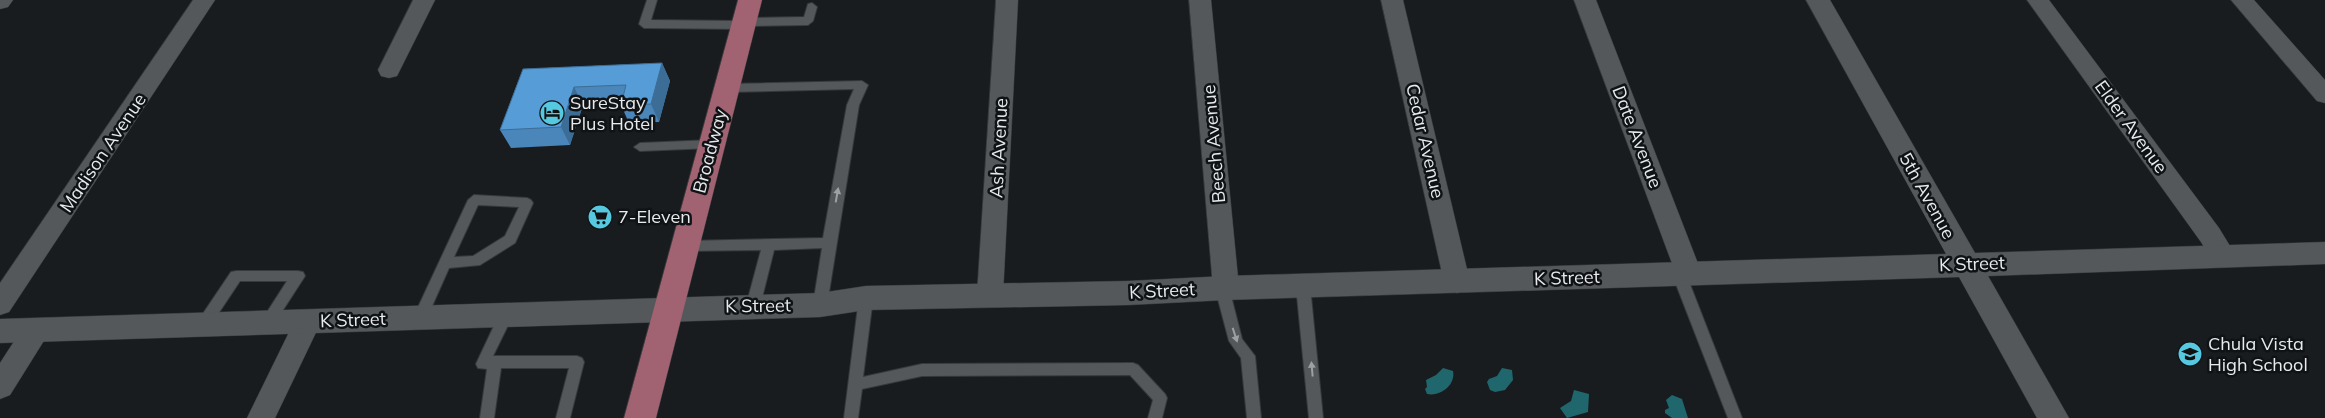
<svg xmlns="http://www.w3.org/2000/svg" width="2325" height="418" font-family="Mulish,sans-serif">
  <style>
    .water { fill: #20666d }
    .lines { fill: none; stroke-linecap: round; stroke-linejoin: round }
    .lane-casing { stroke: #37393b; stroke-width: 2 }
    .street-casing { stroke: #37393b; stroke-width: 1 }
    .secondary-casing { stroke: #37393b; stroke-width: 1 }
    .primary-casing { stroke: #37393b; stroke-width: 1 }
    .lane { fill: #54585b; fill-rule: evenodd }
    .street { fill: #54585b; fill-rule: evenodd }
    .secondary { fill: #54585b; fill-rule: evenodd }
    .primary { fill: #a16271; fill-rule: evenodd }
    .wall { fill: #4a86b9 }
    .shaded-wall { fill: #3c6d96 }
    .building { fill: #569cd7; stroke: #3c6d96 }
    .oneway { fill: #9ea1a4 }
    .labels { text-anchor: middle; stroke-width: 5; stroke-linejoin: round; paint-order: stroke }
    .poi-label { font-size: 18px; fill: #e8eaec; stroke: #101316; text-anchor: start }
    .street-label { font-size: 18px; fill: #e8eaec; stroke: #101316 }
  </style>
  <rect width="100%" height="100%" fill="#191c1f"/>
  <g class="water">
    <path d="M1443,368L1453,371C1456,385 1440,397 1427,394L1425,389L1427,387L1426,380L1436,375Z"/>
    <path d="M1502,368L1512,370L1513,380L1505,390L1495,392L1490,390L1487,382L1489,379L1497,376Z"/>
    <path d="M1574,390L1589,394L1588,412L1567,418L1560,408L1571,401Z"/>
    <path d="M1672,395L1682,399L1688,418H1672L1665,413V410L1669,408L1666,400Z"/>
  </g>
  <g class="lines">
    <defs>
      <g id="lane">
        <path d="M647,0H657L651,20L740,21L745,18L804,17L808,4L812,3L817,7L813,21L808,25L749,26L744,29L644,28L639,24Z"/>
        <path d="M862,81L868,85L859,105L827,305L825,309L820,310L815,309L813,305L822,248L774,250L760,306L758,310L753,311L748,310L746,306L761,250L685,251L680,250L679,246L680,242L685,241L823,238L847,105L854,89L727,92L721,88L727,84Z"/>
        <path d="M712,140L718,144L712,148L640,151L634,147L640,143Z"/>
        <path d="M474,195L527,198L531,200L533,203L515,243L480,265L449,268L425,322L420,324L415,322L413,318L468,200ZM478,205L519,207L505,236L473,256L454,257Z"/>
        <path d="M1679,269L1684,270L1686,274L1742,418H1728L1672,274L1674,270Z"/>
        <path d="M236,271H298L303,272L305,276L272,327L267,329L262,327L260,323L287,281H240L208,329L203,331L198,329L196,325L198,321L231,272Z"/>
        <path d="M1303,281L1308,282L1310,286L1323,418H1309L1296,286L1298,282Z"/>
        <path d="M1222,283L1227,284L1229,288L1242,339L1255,356L1261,418H1247L1241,358L1229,341L1215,288L1217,284Z"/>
        <path d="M866,293L871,294L873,298L863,377L922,364L1133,363L1138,365L1165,394L1167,398L1162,418H1148L1153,400L1130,375L922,376L862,389L858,418H844L859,298L861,294Z"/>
        <path d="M506,310L511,311L513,315L493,356H577L582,358L584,362L570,418H556L569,368H501L494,418H480L487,369L478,368L476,364L501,311Z"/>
      </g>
      <g id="street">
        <path d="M0,0H13L8,7L0,9Z"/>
        <path d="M193,0H215L9,312L0,315V283Z"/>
        <path d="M413,0H435L397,76L389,78L381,76L378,70Z"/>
        <path d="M996,0H1018L1003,295L999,303L990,306L981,303L977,295Z"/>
        <path d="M1189,0H1211L1239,288L1235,295L1226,299L1217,295L1213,288Z"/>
        <path d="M1381,0H1403L1470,282L1466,289L1457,293L1448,289L1444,282Z"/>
        <path d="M1574,0H1596L1702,274L1698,281L1689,284L1680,281L1676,274Z"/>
        <path d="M2027,0H2049L2219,228L2236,256L2232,263L2223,266L2214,263L2201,242Z"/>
        <path d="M2231,0H2254L2325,80V103L2317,101Z"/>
        <path d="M308,311L318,314L321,322L275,418H247L298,314Z"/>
        <path d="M36,320L46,323L50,331L10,395L0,399V363L26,323Z"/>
      </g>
      <path id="secondary" d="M1806,0H1830L1975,253L2325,242V264L1988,276L2069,418H2037L1959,277L1226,300L1128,305L866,310L820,317L0,343V319L820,293L866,286L1128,281L1226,276L1946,254Z"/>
      <path id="primary" d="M738,0H762L656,418H624Z"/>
    </defs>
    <use href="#lane" class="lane-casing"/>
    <use href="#street" class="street-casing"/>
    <use href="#secondary" class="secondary-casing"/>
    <use href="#primary" class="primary-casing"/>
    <use href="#lane" class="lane"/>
    <use href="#street" class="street"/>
    <use href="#secondary" class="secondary"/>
    <use href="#primary" class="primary"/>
  </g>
  <path class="wall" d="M662,63L670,81L659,122L629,123L621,105V103L583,105L570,145L511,148L500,130L523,69Z"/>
  <g class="shaded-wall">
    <path d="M662,63L670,81L659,122L651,104Z"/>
    <path d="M574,87L583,105L570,145L561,127Z"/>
  </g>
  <path class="building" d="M662,63L651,104L621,105L626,85L574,87L561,127L500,130L523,69Z"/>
  <defs><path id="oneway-solid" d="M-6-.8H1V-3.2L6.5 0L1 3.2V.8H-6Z" transform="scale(1.25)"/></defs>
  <g class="oneway">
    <use href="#oneway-solid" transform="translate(837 195) rotate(-80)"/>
    <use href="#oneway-solid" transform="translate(1235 335) rotate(72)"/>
    <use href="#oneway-solid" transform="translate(1312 369) rotate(-95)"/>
  </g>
  <defs>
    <symbol id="hotel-disc" viewBox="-11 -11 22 22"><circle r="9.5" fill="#56c9e0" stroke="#101316"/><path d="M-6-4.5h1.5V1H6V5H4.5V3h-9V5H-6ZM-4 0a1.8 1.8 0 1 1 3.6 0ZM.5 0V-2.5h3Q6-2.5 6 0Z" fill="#111"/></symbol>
    <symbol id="supermarket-disc" viewBox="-11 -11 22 22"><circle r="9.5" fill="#56c9e0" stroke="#101316"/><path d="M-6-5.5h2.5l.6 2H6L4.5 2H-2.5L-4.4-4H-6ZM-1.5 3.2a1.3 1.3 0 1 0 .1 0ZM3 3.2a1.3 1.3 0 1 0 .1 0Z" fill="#111"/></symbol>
    <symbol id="school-disc" viewBox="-11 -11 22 22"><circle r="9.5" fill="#56c9e0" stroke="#101316"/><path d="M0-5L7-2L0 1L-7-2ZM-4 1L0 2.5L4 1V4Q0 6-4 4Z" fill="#111"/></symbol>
  </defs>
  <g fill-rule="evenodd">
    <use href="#hotel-disc" x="538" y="99" width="28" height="28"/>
    <use href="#supermarket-disc" x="586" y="203" width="28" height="28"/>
    <use href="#school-disc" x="2176" y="340" width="28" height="28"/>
  </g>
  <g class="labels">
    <g class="poi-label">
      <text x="570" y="109">SureStay<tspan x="570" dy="21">Plus Hotel</tspan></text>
      <text x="618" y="223">7-Eleven</text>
      <text x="2208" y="350">Chula Vista<tspan x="2208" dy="21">High School</tspan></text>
    </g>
    <g class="street-label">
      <text transform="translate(2131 127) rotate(54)" y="6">Elder Avenue</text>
      <text transform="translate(1637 137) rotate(69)" y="6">Date Avenue</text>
      <text transform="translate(1425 141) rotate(77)" y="6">Cedar Avenue</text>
      <text transform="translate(1214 144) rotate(-95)" y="6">Beech Avenue</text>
      <text transform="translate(999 148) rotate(-87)" y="6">Ash Avenue</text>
      <text transform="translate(710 151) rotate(-75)" y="6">Broadway</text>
      <text transform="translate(103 153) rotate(-56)" y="6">Madison Avenue</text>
      <text transform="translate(1927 196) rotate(61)" y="6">5th Avenue</text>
      <text transform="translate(1972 264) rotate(-2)" y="6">K Street</text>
      <text transform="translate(1567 278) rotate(-2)" y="6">K Street</text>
      <text transform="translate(1162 291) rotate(-3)" y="6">K Street</text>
      <text transform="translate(758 306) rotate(-1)" y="6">K Street</text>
      <text transform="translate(353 320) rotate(-2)" y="6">K Street</text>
    </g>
  </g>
</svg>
